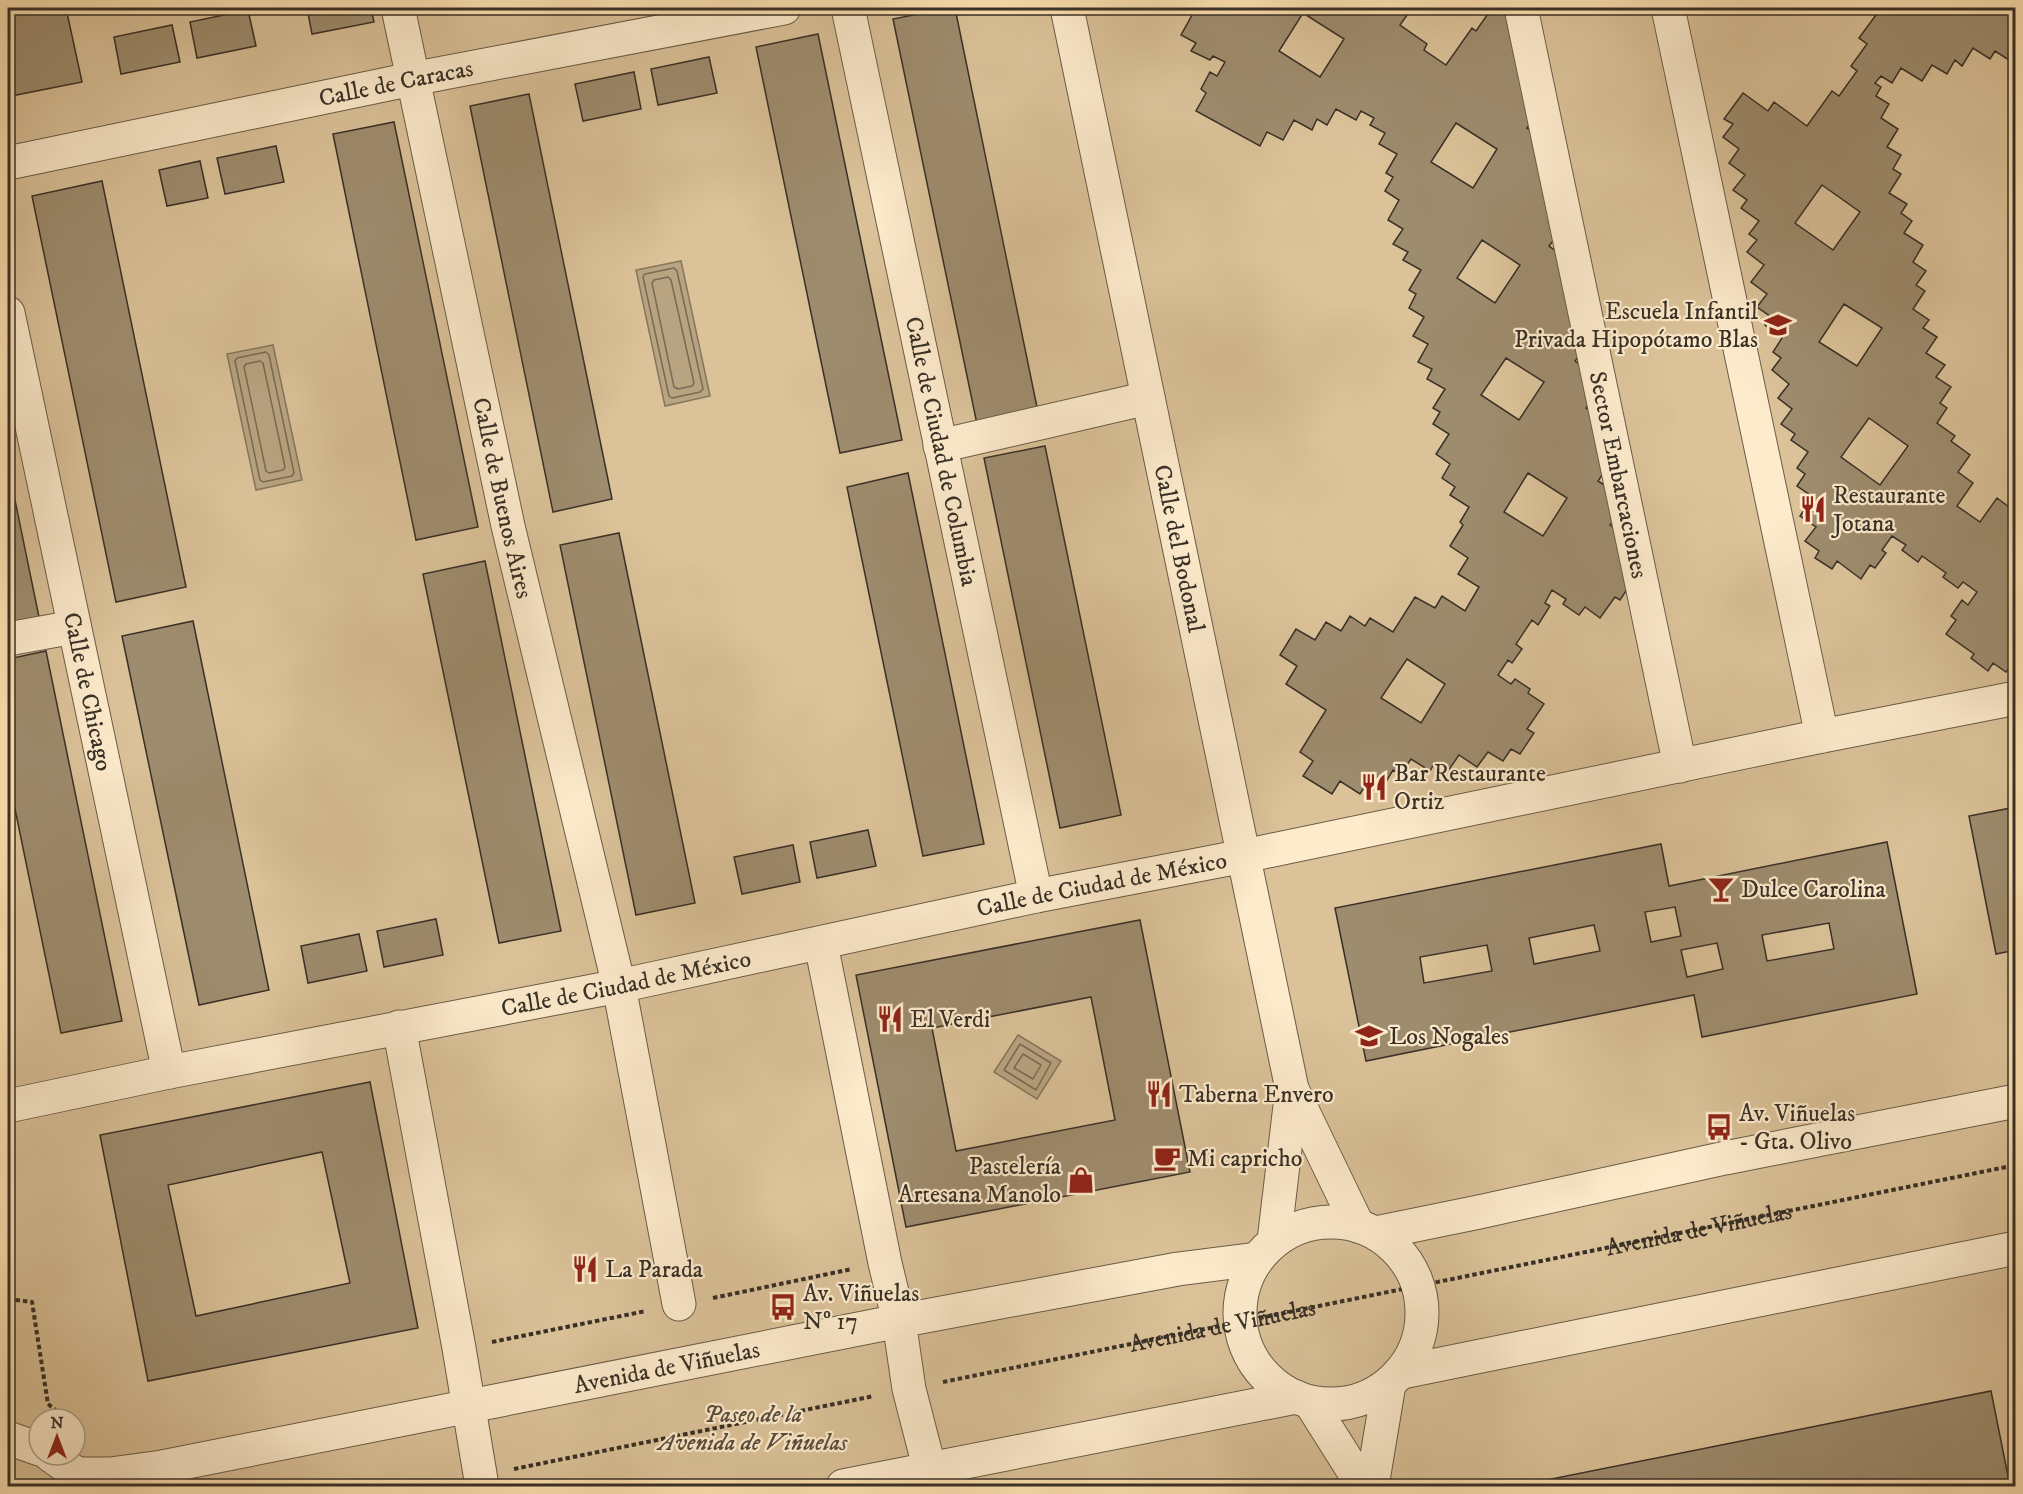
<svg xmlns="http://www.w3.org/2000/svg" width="2023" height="1494" font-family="'IM FELL DW Pica',serif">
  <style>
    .green { fill: #dbc299; stroke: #8a7960; stroke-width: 1.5; fill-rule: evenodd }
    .water { fill: #b9a481; stroke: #85765d; stroke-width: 1.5 }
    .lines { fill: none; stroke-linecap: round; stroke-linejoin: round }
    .shore { stroke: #786a54; stroke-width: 1.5 }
    .building { fill: #9e8c6e; stroke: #383027; stroke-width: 1.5; fill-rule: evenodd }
    .street-casing { stroke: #695c49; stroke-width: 35 }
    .path { stroke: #383027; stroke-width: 4; stroke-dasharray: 4.5 3; stroke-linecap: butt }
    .street { stroke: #fdebcc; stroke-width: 33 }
    .labels { text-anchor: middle; stroke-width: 4.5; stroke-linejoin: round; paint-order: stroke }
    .street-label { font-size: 24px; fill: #383027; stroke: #fdebcc }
    .poi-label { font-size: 24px; fill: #383027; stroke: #fdebcc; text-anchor: start }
    .park-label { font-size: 24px; font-style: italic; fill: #594d3e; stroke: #fdebcc }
  </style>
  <rect width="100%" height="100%" fill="#fce0b0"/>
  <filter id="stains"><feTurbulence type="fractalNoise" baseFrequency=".00333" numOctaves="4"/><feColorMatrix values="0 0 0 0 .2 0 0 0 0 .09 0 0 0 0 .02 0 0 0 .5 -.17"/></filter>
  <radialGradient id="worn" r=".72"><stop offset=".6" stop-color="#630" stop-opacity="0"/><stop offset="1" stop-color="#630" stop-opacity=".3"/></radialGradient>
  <path class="green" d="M8,8H2015V1486H8ZM39,1419H75V1455H39Z"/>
  <g class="water">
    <path d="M681,261L710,396L665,406L636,270Z"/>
    <path d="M273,345L302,480L256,490L227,354Z"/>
    <path d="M1018,1035L1061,1061L1037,1099L994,1072Z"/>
  </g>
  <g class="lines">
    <g class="shore">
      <path d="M674,268L677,271L703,389L700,392L672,398L669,396L643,277L645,274Z"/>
      <path d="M668,277L671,280L694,383L692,386L678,389L674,387L652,283L654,280Z"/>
      <path d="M266,352L269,355L294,473L292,476L263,482L260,480L235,361L237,358Z"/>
      <path d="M260,361L263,363L285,467L283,470L269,473L266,471L244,367L246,364Z"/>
      <path d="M1020,1044L1051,1063L1036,1090L1004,1070Z"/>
      <path d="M1023,1054L1041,1065L1033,1079L1014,1068Z"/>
    </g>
  </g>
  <g class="building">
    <path d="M8,8H66L82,82L11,96L8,77Z"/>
    <path d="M307,8H371L374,22L312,34Z"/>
    <path d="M948,8H955L1038,412L977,424L893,19Z"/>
    <path d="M1196,8H1412L1400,25L1427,44L1424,50L1446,65L1472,28L1476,31L1492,8H1495L1518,24L1538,113L1527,128L1544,141L1560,232L1549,246L1567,259L1586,346L1575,361L1592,373L1598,391L1586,408L1605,422L1610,463L1598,481L1615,492L1622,508L1610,525L1631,538L1634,579L1620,600L1615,597L1600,618L1585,607L1579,615L1563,604L1566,599L1552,590L1545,603L1550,606L1538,625L1532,620L1516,644L1522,649L1512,663L1508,660L1498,675L1511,684L1515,679L1530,689L1528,693L1544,704L1527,729L1534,733L1520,754L1511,749L1503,761L1488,752L1477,767L1459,755L1448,771L1435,762L1430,771L1411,759L1400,775L1393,770L1384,785L1371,776L1360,794L1340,781L1332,794L1303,776L1313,761L1300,752L1326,710L1286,684L1297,666L1280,655L1296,629L1315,640L1326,622L1341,631L1350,616L1365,626L1370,618L1393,632L1415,597L1435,608L1442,596L1465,611L1479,587L1458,574L1468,558L1450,546L1463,525L1460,522L1469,507L1450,495L1455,487L1442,478L1450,464L1436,454L1449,434L1433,424L1440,412L1433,408L1445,389L1427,379L1432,369L1418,362L1428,344L1413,336L1424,317L1409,308L1416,294L1409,290L1421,270L1403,260L1408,252L1393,244L1403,229L1388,220L1399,200L1385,191L1393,177L1386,173L1397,154L1379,144L1385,133L1370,125L1374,118L1361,111L1356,120L1336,109L1327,125L1317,119L1312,130L1294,120L1283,140L1267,132L1260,146L1196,111L1206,93L1201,89L1210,72L1217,76L1225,62L1213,56L1210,60L1191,51L1196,43L1181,35ZM1303,13L1344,39L1320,77L1279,51ZM1456,123L1497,149L1473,188L1431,162ZM1482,240L1520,265L1495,303L1457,278ZM1506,358L1544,382L1519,420L1481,395ZM1528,473L1567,498L1543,536L1504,512ZM1407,659L1445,684L1421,723L1381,698Z"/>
    <path d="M1881,8H1973L1981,13L1985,8H2016V50L2009,60L1995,51L1990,59L1973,48L1962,66L1955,60L1947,74L1932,65L1922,81L1901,68L1892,83L1881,76L1875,83L1881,87L1876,96L1889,104L1881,118L1898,129L1887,147L1901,155L1893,169L1901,174L1889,193L1907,204L1901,213L1912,221L1904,233L1923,245L1913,262L1926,271L1916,285L1925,291L1913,309L1929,320L1923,328L1937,337L1926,353L1945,365L1936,377L1951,387L1940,403L1947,408L1937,423L1955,436L1951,441L1970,455L1958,472L1973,483L1957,506L1980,522L1997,498L2009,507L2016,498V660L2006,672L1993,663L1988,671L1971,658L1974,654L1946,634L1956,620L1951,616L1962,600L1968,605L1977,592L1963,582L1958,588L1943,577L1946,573L1922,556L1918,562L1902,550L1906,545L1892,536L1882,550L1886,553L1875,568L1870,565L1861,579L1837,561L1832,569L1815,558L1819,551L1805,541L1816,527L1800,516L1813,497L1797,486L1805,474L1797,468L1808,452L1791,440L1795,434L1781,424L1792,409L1778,398L1789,384L1772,370L1781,358L1773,352L1782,338L1765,325L1771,317L1757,307L1767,294L1751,282L1764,265L1747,252L1757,240L1749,234L1759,221L1741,208L1747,200L1733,190L1745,175L1729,163L1739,149L1723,137L1733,124L1724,119L1743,93L1768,111L1774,102L1807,126L1832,91L1839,96L1857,71L1851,66L1867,44L1859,38ZM1822,185L1860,212L1833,250L1795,223ZM1844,304L1882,328L1857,366L1819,342ZM1869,418L1908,446L1880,485L1841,457Z"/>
    <path d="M248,10L256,46L197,58L190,22Z"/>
    <path d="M172,25L180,62L121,74L114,37Z"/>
    <path d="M818,34L902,440L840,453L756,47Z"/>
    <path d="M709,57L717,93L658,105L651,69Z"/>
    <path d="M634,72L641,109L583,121L575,84Z"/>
    <path d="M529,94L612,499L553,512L470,106Z"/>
    <path d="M394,122L478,527L416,540L333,134Z"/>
    <path d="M276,146L284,182L225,194L217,158Z"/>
    <path d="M200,161L208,198L167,206L159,170Z"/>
    <path d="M102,181L186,587L116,602L32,196Z"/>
    <path d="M1045,446L1121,815L1060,828L984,458Z"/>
    <path d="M8,466L39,617L8,624Z"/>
    <path d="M908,473L984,844L923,856L847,487Z"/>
    <path d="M619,533L695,903L636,915L560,545Z"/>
    <path d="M485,561L561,931L499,943L423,574Z"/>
    <path d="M193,621L269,990L199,1005L122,636Z"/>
    <path d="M46,651L122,1021L61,1033L8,775V659Z"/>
    <path d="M2016,807V950L1996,954L1969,816Z"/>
    <path d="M868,830L876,866L817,878L810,842Z"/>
    <path d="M1887,842L1917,994L1702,1037L1694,995L1366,1061L1335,908L1661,844L1669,886ZM1675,907L1681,936L1651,942L1645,912ZM1829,923L1834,949L1767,961L1762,935ZM1594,925L1600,951L1534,964L1529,938ZM1717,943L1723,969L1687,977L1681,950ZM1487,945L1492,971L1424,983L1420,957Z"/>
    <path d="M793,845L800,882L742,894L734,857Z"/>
    <path d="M436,919L443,955L384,967L377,931Z"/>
    <path d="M1140,920L1190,1172L906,1227L856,975ZM1091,997L1115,1120L956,1151L932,1028Z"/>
    <path d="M359,934L367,971L308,983L301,946Z"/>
    <path d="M370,1082L418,1328L148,1381L100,1135ZM322,1152L350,1283L196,1316L168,1185Z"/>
    <path d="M1991,1391L2010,1486H1517Z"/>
  </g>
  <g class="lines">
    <defs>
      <g id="street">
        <path id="s2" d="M398,8L508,526L619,986L679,1304"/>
        <path id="s3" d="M848,8L1036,896"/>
        <path id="s4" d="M1067,8L1292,1089L1358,1226"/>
        <path id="s5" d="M1521,8L1680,766"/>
        <path d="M1668,8L1822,736"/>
        <path id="s6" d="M8,163L412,79L784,8"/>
        <path id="s7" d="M8,313L169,1072"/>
        <path d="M940,446L1148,398"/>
        <path d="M8,639L74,627"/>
        <path d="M821,944L885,1263L899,1321L909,1389L934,1486"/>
        <path d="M399,1027L459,1348L482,1486"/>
        <path id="s8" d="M8,1106L169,1072L619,986L1036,896L1244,856L1822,736L2016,698"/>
        <circle cx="1331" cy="1313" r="91"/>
        <path d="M1376,1233L1479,1212L1725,1158L2016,1101"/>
        <path d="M1274,1241L1292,1089"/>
        <path d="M1402,1372L2016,1248"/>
        <path d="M1310,1402L1363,1486"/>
        <path d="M8,1438L39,1449"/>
        <path d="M50,1455L77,1474L88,1486"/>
        <path id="s9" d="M77,1474H110L162,1467L899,1321L1178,1269L1257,1259"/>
        <path d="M843,1486L1296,1397"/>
        <path d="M1372,1486L1389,1384"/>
      </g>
    </defs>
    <use href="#street" class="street-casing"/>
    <g class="path">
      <path d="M713,1298L852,1269"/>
      <path d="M8,1299L32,1302L48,1404L67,1419"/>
      <path d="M492,1342L646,1311"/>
      <path id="s1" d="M943,1382L2016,1165"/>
      <path d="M75,1425L83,1432"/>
      <path d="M514,1469L874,1396"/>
      <path d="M428,1486L447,1483"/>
    </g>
    <use href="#street" class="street"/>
  </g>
  <defs>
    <symbol id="school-bare" viewBox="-9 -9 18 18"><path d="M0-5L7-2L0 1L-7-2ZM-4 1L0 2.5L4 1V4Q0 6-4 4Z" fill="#8f2418" stroke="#fdebcc" stroke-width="2.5" paint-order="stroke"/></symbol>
    <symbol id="restaurant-bare" viewBox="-9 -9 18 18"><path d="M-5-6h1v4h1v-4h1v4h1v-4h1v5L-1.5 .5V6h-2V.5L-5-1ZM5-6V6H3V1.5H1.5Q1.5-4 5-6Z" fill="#8f2418" stroke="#fdebcc" stroke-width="2.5" paint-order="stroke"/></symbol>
    <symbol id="bar-bare" viewBox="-9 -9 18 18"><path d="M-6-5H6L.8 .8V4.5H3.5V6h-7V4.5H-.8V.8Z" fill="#8f2418" stroke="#fdebcc" stroke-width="2.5" paint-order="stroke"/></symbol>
    <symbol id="bus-bare" viewBox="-9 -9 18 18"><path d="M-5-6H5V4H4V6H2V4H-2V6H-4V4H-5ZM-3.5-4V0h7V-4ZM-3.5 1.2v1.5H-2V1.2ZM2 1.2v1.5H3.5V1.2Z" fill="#8f2418" stroke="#fdebcc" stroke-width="2.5" paint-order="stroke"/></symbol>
    <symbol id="cafe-bare" viewBox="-9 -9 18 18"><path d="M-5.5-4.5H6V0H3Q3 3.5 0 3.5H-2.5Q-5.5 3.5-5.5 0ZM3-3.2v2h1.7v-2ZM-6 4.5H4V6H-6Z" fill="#8f2418" stroke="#fdebcc" stroke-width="2.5" paint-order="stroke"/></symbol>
    <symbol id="shop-bare" viewBox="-9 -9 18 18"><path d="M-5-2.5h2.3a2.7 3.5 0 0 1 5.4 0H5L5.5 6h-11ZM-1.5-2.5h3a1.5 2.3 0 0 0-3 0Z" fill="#8f2418" stroke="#fdebcc" stroke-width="2.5" paint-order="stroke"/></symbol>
  </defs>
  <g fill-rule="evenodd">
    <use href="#school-bare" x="1759" y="306" width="38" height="38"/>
    <use href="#restaurant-bare" x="1794" y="490" width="38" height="38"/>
    <use href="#restaurant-bare" x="1355" y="768" width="38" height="38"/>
    <use href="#bar-bare" x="1702" y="870" width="38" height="38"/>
    <use href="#restaurant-bare" x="871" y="1000" width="38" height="38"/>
    <use href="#school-bare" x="1350" y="1017" width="38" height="38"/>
    <use href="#restaurant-bare" x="1140" y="1075" width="38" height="38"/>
    <use href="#bus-bare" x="1700" y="1108" width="38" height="38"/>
    <use href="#cafe-bare" x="1148" y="1139" width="38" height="38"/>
    <use href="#shop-bare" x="1062" y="1161" width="38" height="38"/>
    <use href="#restaurant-bare" x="566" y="1250" width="38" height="38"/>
    <use href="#bus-bare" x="764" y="1288" width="38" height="38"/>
  </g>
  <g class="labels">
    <g class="street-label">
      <text dy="8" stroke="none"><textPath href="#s6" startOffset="396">Calle de Caracas</textPath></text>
      <text dy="8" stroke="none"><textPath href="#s3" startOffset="453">Calle de Ciudad de Columbia</textPath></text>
      <text dy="8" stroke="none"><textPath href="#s5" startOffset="477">Sector Embarcaciones</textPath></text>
      <text dy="8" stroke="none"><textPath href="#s2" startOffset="501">Calle de Buenos Aires</textPath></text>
      <text dy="8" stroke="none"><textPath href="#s4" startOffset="552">Calle del Bodonal</textPath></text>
      <text dy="8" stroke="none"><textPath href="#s7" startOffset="387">Calle de Chicago</textPath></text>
      <text dy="8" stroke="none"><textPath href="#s8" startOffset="1116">Calle de Ciudad de México</textPath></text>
      <text dy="8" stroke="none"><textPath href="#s8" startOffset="630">Calle de Ciudad de México</textPath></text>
      <text dy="8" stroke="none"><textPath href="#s1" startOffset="771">Avenida de Viñuelas</textPath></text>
      <text dy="8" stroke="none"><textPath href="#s1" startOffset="285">Avenida de Viñuelas</textPath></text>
      <text dy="8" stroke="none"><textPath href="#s9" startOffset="600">Avenida de Viñuelas</textPath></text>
    </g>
    <g class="poi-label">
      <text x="1758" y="319" text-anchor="end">Escuela Infantil<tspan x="1758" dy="28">Privada Hipopótamo Blas</tspan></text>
      <text x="1833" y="503">Restaurante<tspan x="1833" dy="28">Jotana</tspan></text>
      <text x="1394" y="781">Bar Restaurante<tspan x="1394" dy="28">Ortiz</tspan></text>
      <text x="1741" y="897">Dulce Carolina</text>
      <text x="910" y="1027">El Verdi</text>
      <text x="1389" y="1044">Los Nogales</text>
      <text x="1179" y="1102">Taberna Envero</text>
      <text x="1739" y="1121">Av. Viñuelas<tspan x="1739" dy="28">- Gta. Olivo</tspan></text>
      <text x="1187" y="1166">Mi capricho</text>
      <text x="1061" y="1174" text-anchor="end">Pastelería<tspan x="1061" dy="28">Artesana Manolo</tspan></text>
      <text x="605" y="1277">La Parada</text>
      <text x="803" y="1301">Av. Viñuelas<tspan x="803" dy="28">Nº 17</tspan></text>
    </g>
    <g class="park-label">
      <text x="753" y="1422">Paseo de la<tspan x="753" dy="28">Avenida de Viñuelas</tspan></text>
    </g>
  </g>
  <rect width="2023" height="1494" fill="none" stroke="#fce0b0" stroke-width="30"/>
  <rect x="9" y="9" width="2005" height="1476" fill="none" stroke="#383027" stroke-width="3"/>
  <rect x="15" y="15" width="1993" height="1464" fill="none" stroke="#383027" stroke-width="1.5"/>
  <g transform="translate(57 1437)"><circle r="28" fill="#fdebcc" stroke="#aea08a" stroke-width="1.5"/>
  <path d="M0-4.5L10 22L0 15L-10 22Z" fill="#8f2418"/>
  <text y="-9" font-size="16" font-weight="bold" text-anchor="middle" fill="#383027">N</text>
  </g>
  <rect width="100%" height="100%" filter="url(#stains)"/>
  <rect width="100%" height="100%" fill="url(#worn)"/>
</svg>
